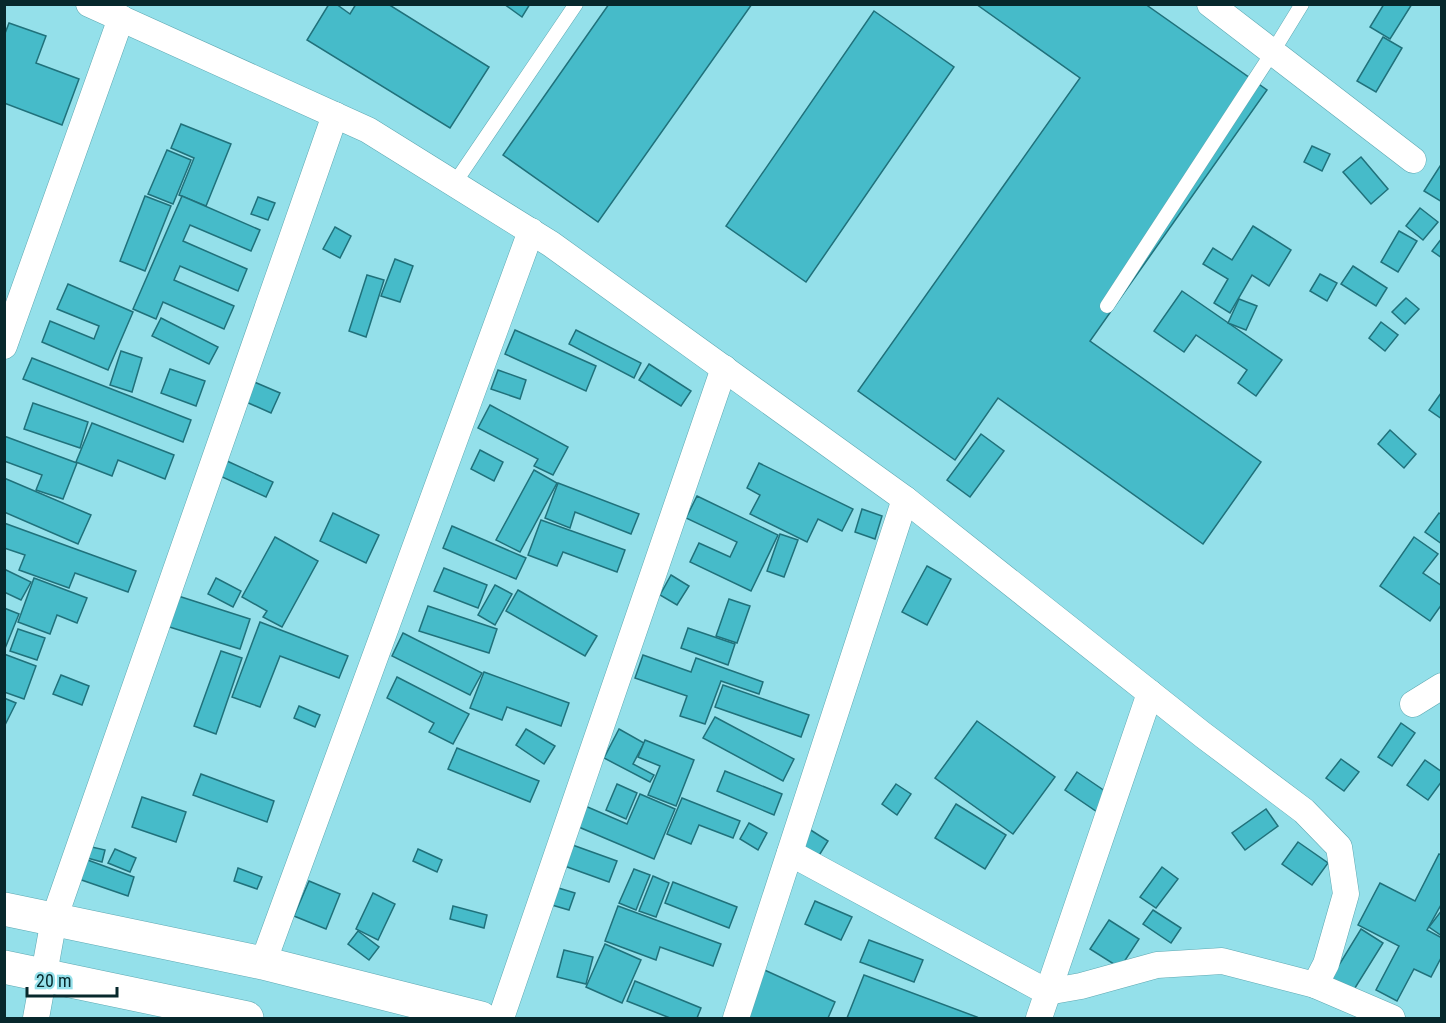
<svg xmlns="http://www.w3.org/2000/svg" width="1446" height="1023" font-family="'Roboto Condensed',sans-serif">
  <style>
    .building { fill: #46bbc9; stroke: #20717b; stroke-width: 1.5 }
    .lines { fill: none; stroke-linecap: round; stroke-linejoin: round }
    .service-casing { stroke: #5da8b2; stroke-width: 15 }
    .minor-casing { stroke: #5da8b2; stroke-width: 27 }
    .tertiary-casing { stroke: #5da8b2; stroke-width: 34 }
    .service { stroke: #fff; stroke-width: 14 }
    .minor { stroke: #fff; stroke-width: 26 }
    .tertiary { stroke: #fff; stroke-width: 33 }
  </style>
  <rect width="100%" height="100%" fill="#94e0ea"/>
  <g class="building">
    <path d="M329,4H336L350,14L356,4H388L489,67L450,128L307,40Z"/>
    <path d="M504,4H530L522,17Z"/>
    <path d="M609,4H752L598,222L503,155Z"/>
    <path d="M976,4H1145L1267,90L1090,341L1261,462L1203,544L998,398L955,460L858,391L1080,78Z"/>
    <path d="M1384,4H1412L1390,39L1370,27Z"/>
    <path d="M874,11L954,67L806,282L726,226Z"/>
    <path d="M9,23L46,36L36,63L79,79L62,125L4,103V36Z"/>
    <path d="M1383,37L1402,48L1376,92L1357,81Z"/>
    <path d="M181,124L231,144L206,206L179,195L194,158L171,148Z"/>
    <path d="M1312,146L1330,154L1322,171L1304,162Z"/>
    <path d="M167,150L191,160L173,204L148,194Z"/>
    <path d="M1361,157L1388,189L1371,204L1343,172Z"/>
    <path d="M1442,163V202L1424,191Z"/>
    <path d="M145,196L171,206L145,271L120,261Z"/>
    <path d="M182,196L260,230L251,251L190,225L183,241L247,269L238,291L180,266L174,280L234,306L224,329L163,302L156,319L133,309Z"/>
    <path d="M258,197L275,203L268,220L251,214Z"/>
    <path d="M1420,208L1438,222L1423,240L1406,226Z"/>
    <path d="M1253,226L1291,250L1269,286L1252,275L1230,313L1214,303L1228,279L1203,264L1213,248L1232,260Z"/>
    <path d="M335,227L351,236L340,258L323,249Z"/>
    <path d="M1399,231L1417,241L1398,272L1381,262Z"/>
    <path d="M1442,238V258L1432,251Z"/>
    <path d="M395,259L413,266L400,302L381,296Z"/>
    <path d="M1353,266L1387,288L1376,306L1341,284Z"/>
    <path d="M1320,274L1337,283L1327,301L1310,291Z"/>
    <path d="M367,275L384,280L366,337L349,331Z"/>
    <path d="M68,284L133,312L108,370L42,342L50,321L94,339L99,326L57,309Z"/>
    <path d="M1182,291L1282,360L1256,396L1238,383L1247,370L1196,335L1184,352L1154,331Z"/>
    <path d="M1406,298L1419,309L1405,324L1392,312Z"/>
    <path d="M1239,299L1257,306L1246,330L1228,323Z"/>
    <path d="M161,318L218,347L209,364L152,336Z"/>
    <path d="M1381,322L1398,335L1385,351L1369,338Z"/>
    <path d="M515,330L596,366L586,391L505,354Z"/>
    <path d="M576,330L641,363L634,378L569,344Z"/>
    <path d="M121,351L142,358L132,392L110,385Z"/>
    <path d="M32,358L191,420L183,442L23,379Z"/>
    <path d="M649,364L691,391L681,406L639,380Z"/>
    <path d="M170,369L205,381L196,406L161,393Z"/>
    <path d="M498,370L526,380L520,399L491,389Z"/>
    <path d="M252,381L280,393L271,413L244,401Z"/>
    <path d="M1441,393H1442V419L1429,410Z"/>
    <path d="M33,403L88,422L80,448L24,429Z"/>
    <path d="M490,405L568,447L553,475L534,466L538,459L478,428Z"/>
    <path d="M92,423L174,455L165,479L118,460L112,476L76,462Z"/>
    <path d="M1390,430L1416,454L1404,468L1378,444Z"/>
    <path d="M981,434L1004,451L970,497L947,480Z"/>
    <path d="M4,436L77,463L63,499L36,490L42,475L4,461Z"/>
    <path d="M480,450L503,462L494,481L471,469Z"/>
    <path d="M227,461L273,482L266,497L220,476Z"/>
    <path d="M759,463L853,509L842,531L818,519L807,542L750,514L760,495L747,488Z"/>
    <path d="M534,470L557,483L520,552L496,540Z"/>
    <path d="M4,478L91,515L78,544L4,512Z"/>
    <path d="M558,483L639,514L631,534L575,512L570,528L545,518Z"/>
    <path d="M697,496L778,535L751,591L690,562L699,543L730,557L737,542L686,518Z"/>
    <path d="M862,509L882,516L875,539L855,532Z"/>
    <path d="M333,513L379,535L366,563L320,541Z"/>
    <path d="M1439,513L1442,515V544L1425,532Z"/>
    <path d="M541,520L625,550L617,572L563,552L557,566L528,555Z"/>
    <path d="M4,523L136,571L128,592L75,573L69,588L19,570L25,555L4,548Z"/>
    <path d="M452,526L526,558L516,579L443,548Z"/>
    <path d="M780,534L798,540L784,577L767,571Z"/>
    <path d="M275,537L318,561L282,627L263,617L267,611L242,597Z"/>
    <path d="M1414,537L1438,554L1423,573L1442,586V604L1430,621L1380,586Z"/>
    <path d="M927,566L951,579L927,625L902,612Z"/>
    <path d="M444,568L487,585L478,608L434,591Z"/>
    <path d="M4,569L31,582L21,600L4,592Z"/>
    <path d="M671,575L689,586L677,605L660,595Z"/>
    <path d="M34,578L87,598L77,623L57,615L50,634L18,622Z"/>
    <path d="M216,578L241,591L233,607L208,594Z"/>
    <path d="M495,585L512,594L495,625L478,615Z"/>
    <path d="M518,590L597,636L585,656L506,611Z"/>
    <path d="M172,594L250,619L240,649L163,625Z"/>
    <path d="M729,599L750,606L737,643L716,636Z"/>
    <path d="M428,606L497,629L489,653L419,631Z"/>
    <path d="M4,608L19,614L4,651Z"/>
    <path d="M260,622L348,656L339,678L280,656L260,707L232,697Z"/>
    <path d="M688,628L735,644L728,665L681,648Z"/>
    <path d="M18,629L45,638L37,660L10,651Z"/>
    <path d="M403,633L482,673L470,695L392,656Z"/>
    <path d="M221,651L242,658L216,734L194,726Z"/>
    <path d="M4,654L36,666L24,699L4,692Z"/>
    <path d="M643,655L691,672L696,658L763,682L759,694L721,681L705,724L680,716L687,696L635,678Z"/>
    <path d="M484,672L569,703L561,726L507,707L502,720L470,708Z"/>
    <path d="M61,675L89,686L82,705L53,694Z"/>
    <path d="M397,677L469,714L453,744L429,732L434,723L387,698Z"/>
    <path d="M723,685L809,715L801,737L715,707Z"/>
    <path d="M4,698L16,703L4,727Z"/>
    <path d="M299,706L320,715L315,727L294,718Z"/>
    <path d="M715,717L794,759L783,781L703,738Z"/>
    <path d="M977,721L1055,777L1013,834L935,778Z"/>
    <path d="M1401,723L1415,733L1392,766L1378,757Z"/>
    <path d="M526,729L555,746L544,764L516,745Z"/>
    <path d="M619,729L644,743L633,764L654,775L650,782L604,758Z"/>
    <path d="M645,740L694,760L676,806L648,795L660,766L638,757Z"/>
    <path d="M457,748L539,781L530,802L448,769Z"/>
    <path d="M1341,759L1359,772L1344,791L1326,778Z"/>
    <path d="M1425,760L1442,772V781L1428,800L1407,785Z"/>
    <path d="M725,771L782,794L774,815L717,791Z"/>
    <path d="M1077,772L1118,800L1106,818L1065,790Z"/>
    <path d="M201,774L274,801L267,822L193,795Z"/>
    <path d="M617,784L637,793L626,819L606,810Z"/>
    <path d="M896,784L911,794L897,815L882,804Z"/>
    <path d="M640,794L675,809L654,859L574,825L583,805L627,824Z"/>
    <path d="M142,797L186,812L176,842L132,827Z"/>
    <path d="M682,798L740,821L733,838L699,825L691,844L667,834Z"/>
    <path d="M956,804L1006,835L985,869L935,838Z"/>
    <path d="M1266,809L1278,826L1245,850L1232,833Z"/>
    <path d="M749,823L767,833L758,850L740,839Z"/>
    <path d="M809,829L828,841L815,862L796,850Z"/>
    <path d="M1298,842L1328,863L1312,885L1282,864Z"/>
    <path d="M567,843L617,861L609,882L559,864Z"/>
    <path d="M83,845L105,850L102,862L80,856Z"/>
    <path d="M115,849L136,858L130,872L108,863Z"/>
    <path d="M418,849L442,860L437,872L413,861Z"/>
    <path d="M1439,854L1442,855V903L1427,930L1442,938V956L1431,977L1414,969L1397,1001L1376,990L1399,946L1358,925L1380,883L1415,901Z"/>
    <path d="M74,855L134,877L128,896L67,875Z"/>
    <path d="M1162,867L1178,879L1156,908L1140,897Z"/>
    <path d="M238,868L262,877L257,889L234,881Z"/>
    <path d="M634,869L650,875L636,910L619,903Z"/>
    <path d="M653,876L669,883L656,917L639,911Z"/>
    <path d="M309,881L340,894L326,929L294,916Z"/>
    <path d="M673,882L737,907L729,928L665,903Z"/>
    <path d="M552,886L575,893L569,910L545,903Z"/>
    <path d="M373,893L395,904L378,940L356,929Z"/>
    <path d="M815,901L852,917L841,940L805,924Z"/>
    <path d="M453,906L487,915L484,928L450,919Z"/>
    <path d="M618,906L721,944L713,966L660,947L656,960L605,941Z"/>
    <path d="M1153,910L1181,928L1171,943L1143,924Z"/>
    <path d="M1442,910V936L1429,927Z"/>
    <path d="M1109,920L1139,939L1120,968L1090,949Z"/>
    <path d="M1361,929L1383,943L1350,996L1328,983Z"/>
    <path d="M358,931L379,947L369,960L348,944Z"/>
    <path d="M869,940L923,960L914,982L860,962Z"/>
    <path d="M605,944L641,960L622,1003L586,987Z"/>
    <path d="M564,950L593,957L586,984L557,977Z"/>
    <path d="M760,968L835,1002L828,1018H738Z"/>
    <path d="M864,975L977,1017L976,1018H847Z"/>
    <path d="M635,981L701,1008L697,1018H670L627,1001Z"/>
  </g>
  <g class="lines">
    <defs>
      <g id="service">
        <path d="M454,184L576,4"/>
        <path d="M1107,306L1272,53L1302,4"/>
      </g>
      <g id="minor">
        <path d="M89,4L368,130L551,244L905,499L1203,735L1304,811L1339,847L1346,894L1326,964L1315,985"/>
        <path d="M1210,4L1413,160"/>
        <path d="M4,346L121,18"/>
        <path d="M1413,704L1442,686"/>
        <path d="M790,853L1047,992L1081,986L1157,965L1222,961L1315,985L1392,1018"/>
        <path d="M263,963L531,231"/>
        <path d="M36,1018L54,919L335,115"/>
        <path d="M501,1018L724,368"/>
        <path d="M736,1018L905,499"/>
        <path d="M1039,1018L1150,693"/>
      </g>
      <g id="tertiary">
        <path d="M4,909L263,963L481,1018"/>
        <path d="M4,967L247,1018"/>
      </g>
    </defs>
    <use href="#service" class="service-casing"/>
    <use href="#minor" class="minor-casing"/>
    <use href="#tertiary" class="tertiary-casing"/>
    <use href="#service" class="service"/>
    <use href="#minor" class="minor"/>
    <use href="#tertiary" class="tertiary"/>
  </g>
  <rect width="1446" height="1023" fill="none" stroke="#07282c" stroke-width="12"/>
  <path d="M27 987v9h90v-9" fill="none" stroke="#07282c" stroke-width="3"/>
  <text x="36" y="987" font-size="18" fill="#07282c" stroke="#94e0ea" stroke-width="4.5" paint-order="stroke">20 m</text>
</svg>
